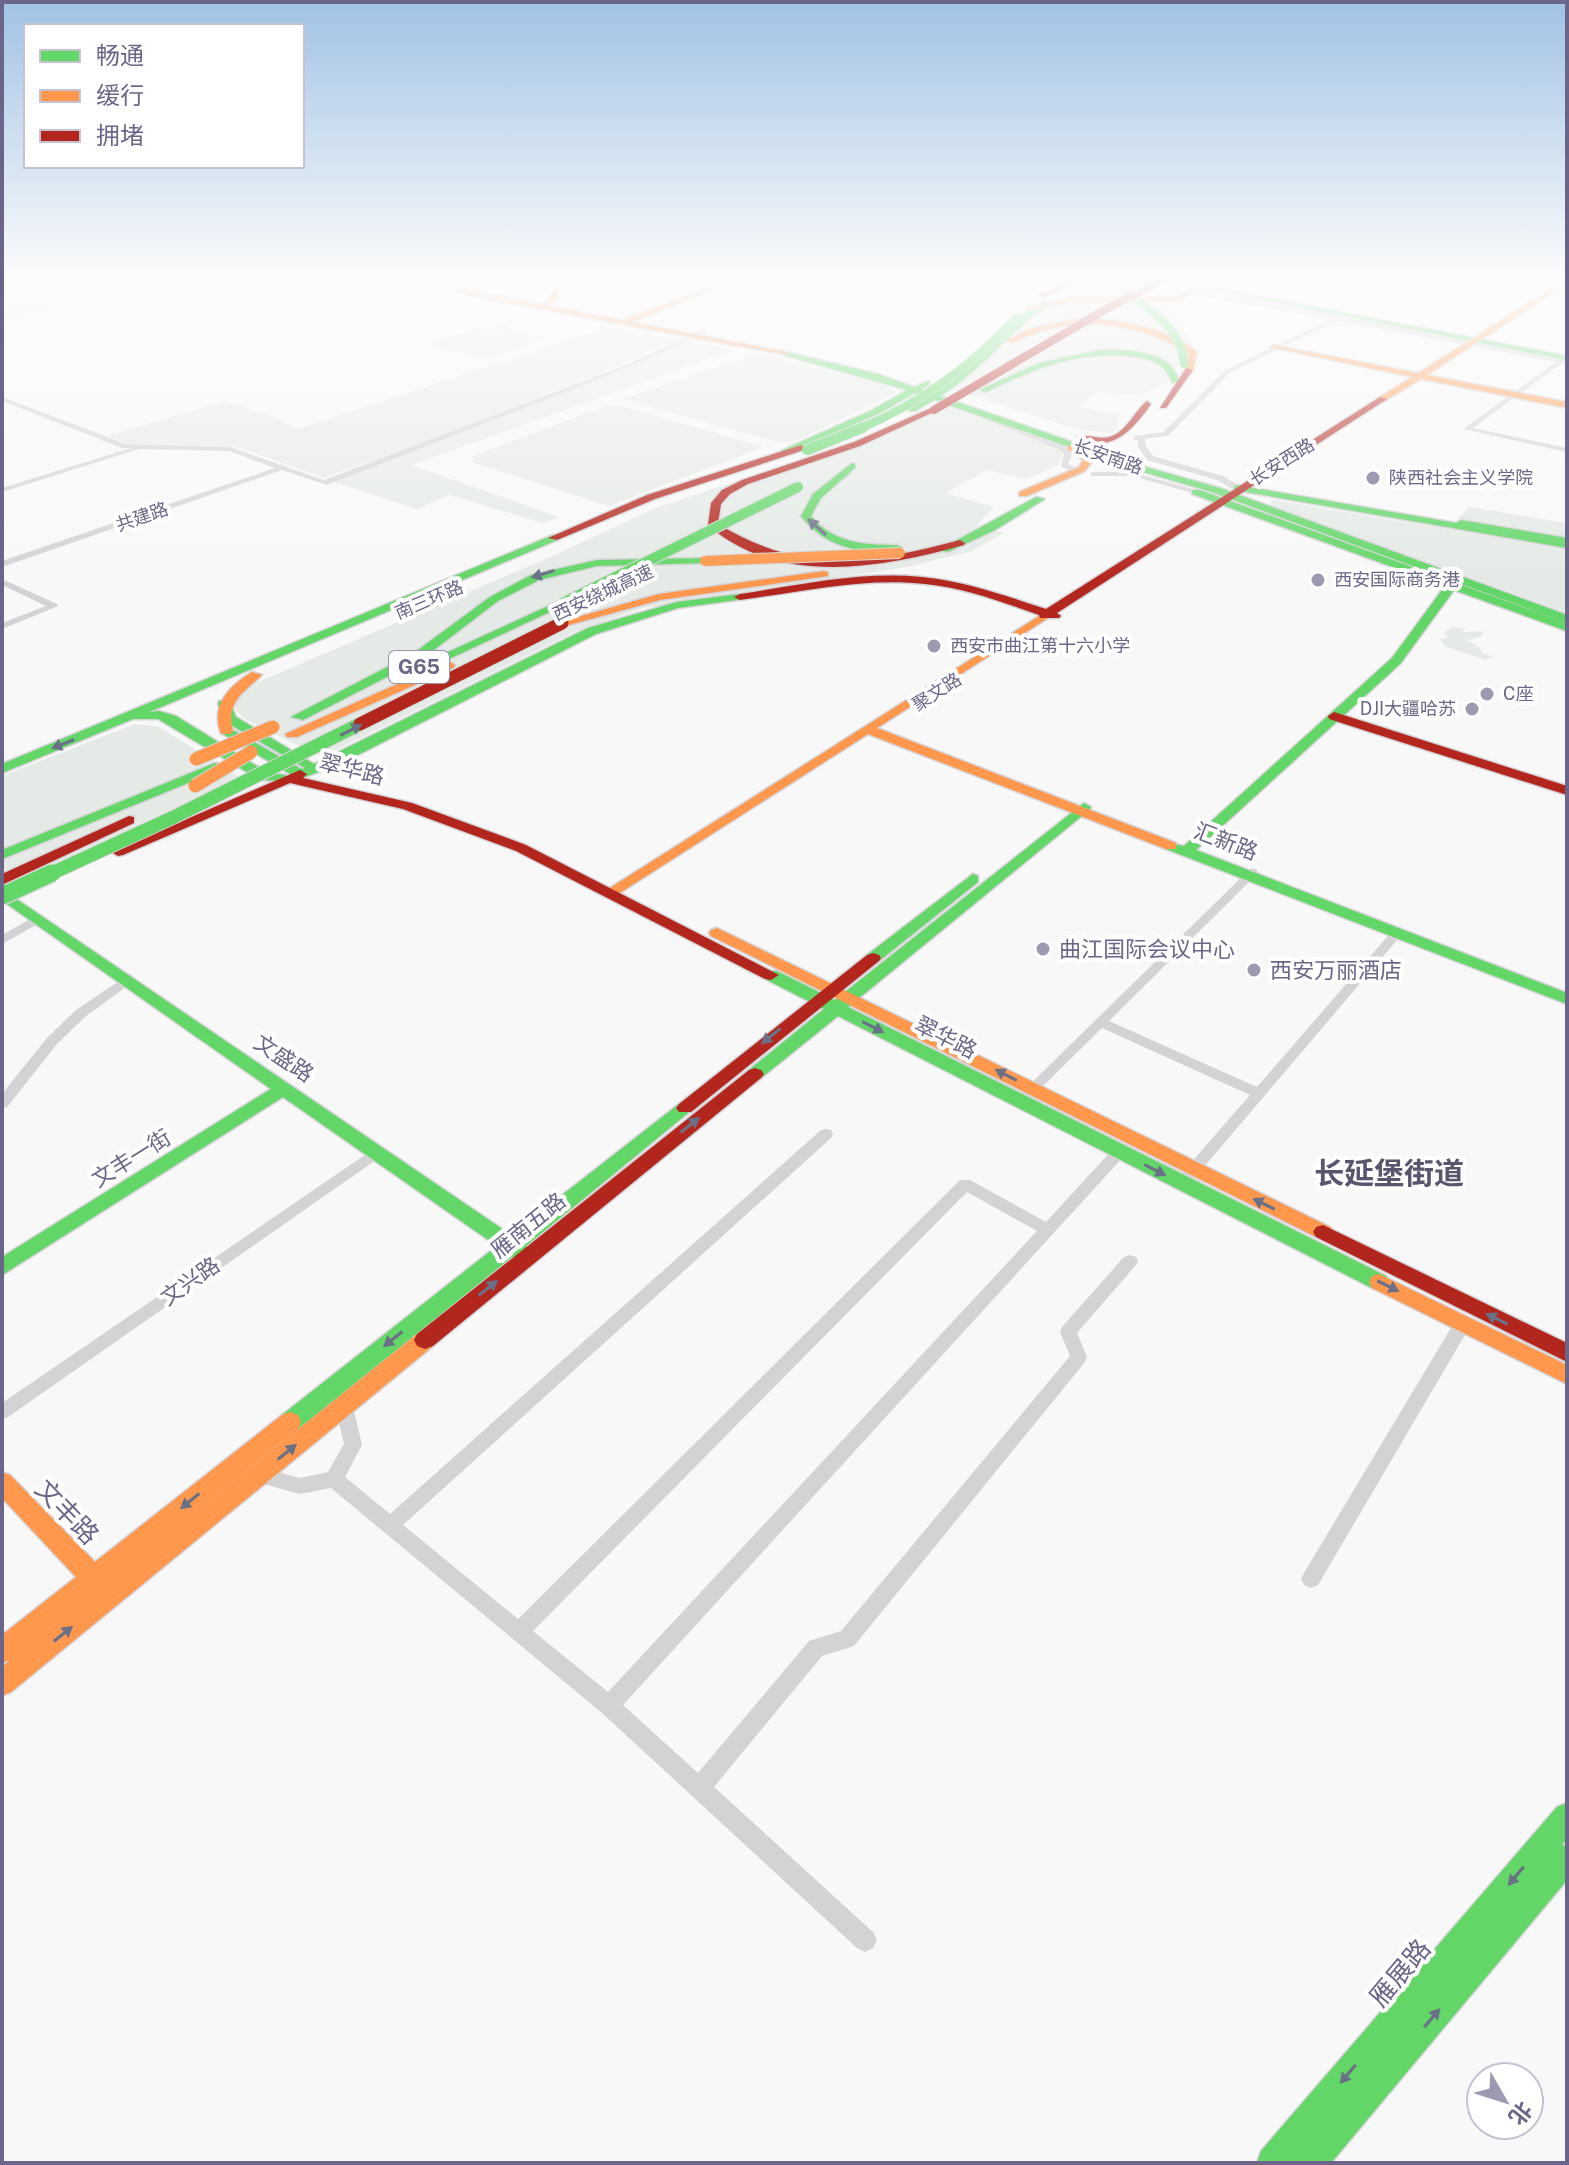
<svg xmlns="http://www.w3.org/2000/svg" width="1569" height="2165" font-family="'Public Sans','Noto Sans SC',sans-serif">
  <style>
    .green { fill: #e5eae6 }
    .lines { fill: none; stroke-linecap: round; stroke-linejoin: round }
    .fast-casing { stroke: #d5d3d7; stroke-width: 3 }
    .slow-casing { stroke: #d5d3d7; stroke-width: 3 }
    .jam-casing { stroke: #d5d3d7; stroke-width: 3 }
    .street { fill: #d3d2d4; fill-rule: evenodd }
    .fast { fill: #63d668; fill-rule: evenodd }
    .slow { fill: #ff974d; fill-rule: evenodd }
    .jam { fill: #b3261e; fill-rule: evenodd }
    .fast-bridge-far3-casing { stroke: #d5d4d6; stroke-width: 9; stroke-linecap: butt }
    .fast-bridge-far2-casing { stroke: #d5d4d6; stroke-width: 12; stroke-linecap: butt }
    .fast-bridge-far1-casing { stroke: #d5d4d6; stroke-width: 15; stroke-linecap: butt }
    .fast-bridge-casing { stroke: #d5d4d6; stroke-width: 20; stroke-linecap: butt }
    .slow-bridge-far1-casing { stroke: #d5d4d6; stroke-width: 12; stroke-linecap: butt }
    .slow-bridge-casing { stroke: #d5d4d6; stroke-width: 15; stroke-linecap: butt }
    .jam-bridge-far1-casing { stroke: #d5d4d6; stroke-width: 9; stroke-linecap: butt }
    .jam-bridge-casing { stroke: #d5d4d6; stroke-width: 15; stroke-linecap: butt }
    .fast-bridge-far3 { stroke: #63d668; stroke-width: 8 }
    .fast-bridge-far2 { stroke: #63d668; stroke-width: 10 }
    .fast-bridge-far1 { stroke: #63d668; stroke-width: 13 }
    .fast-bridge { stroke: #63d668; stroke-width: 17 }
    .slow-bridge-far1 { stroke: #ff974d; stroke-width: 10 }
    .slow-bridge { stroke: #ff974d; stroke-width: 13 }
    .jam-bridge-far1 { stroke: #b3261e; stroke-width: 8 }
    .jam-bridge { stroke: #b3261e; stroke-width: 13 }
    .oneway { fill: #6a7186 }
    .poi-dot { fill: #9c99b0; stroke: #fff; stroke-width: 3 }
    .labels { text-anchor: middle; stroke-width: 8; stroke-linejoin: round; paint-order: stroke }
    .far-street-label { font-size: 18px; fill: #6b6689; stroke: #fff }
    .far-poi-label { font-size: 18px; fill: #6b6689; stroke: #fff; text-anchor: start }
    .shield { fill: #fff; stroke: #9794ac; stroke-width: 2 }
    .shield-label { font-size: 20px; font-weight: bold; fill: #6b6689 }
    .street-label { font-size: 22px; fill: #6b6689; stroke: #fff }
    .poi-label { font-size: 22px; fill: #6b6689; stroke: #fff; text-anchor: start }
    .near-street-label { font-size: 26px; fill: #6b6689; stroke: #fff }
    .district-label { font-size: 30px; font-weight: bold; fill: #58556e; stroke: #fff }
  </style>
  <rect width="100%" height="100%" fill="#f8f8f8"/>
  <g class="green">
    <path d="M14,277H150L163,281L8,322L2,320V280Z"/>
    <path d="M1097,280H1104L1182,294L1179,297L1060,296Z"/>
    <path d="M1086,299L1166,301L1193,344L1179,367H1169L1171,378C1144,399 1129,395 1097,391L1078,407L1119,414L1117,428L1112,433L1076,429L951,389L979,369L1011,331L1042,307Z"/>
    <path d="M541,311H545L502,329L549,338L484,359L428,344Z"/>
    <path d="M607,328L676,339L628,362L438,437L324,478L237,447L129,444L107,436L226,401L277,418L297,429Z"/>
    <path d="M685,341L733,350L411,465L559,517L543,523L449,495L417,509L334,482L641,362Z"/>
    <path d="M760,353L883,385L894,389L895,394L793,442H777L622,399Z"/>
    <path d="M938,402L1058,449L1063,454L1059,465L1025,479L988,470L945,493L994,507L977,525L1004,533L972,551L907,567L643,608L577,631L322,757L246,720L234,708L244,688L548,558L653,509L856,441Z"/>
    <path d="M606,406H621L764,447L609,506L472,462L473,456Z"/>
    <path d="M1274,500L1567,549V613L1267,505Z"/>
    <path d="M1470,507L1567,523V537L1457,519Z"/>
    <path d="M1454,627L1465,629L1461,632L1484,631L1480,637L1467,640L1476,645L1471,650L1478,646L1483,654L1493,656L1486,660L1444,646L1441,639L1448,638L1444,632Z"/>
    <path d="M135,724L159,727L246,781L2,892V776Z"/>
  </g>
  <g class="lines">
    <defs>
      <g id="fast">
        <path d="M1145,277H1160L1567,356V360Z"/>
        <path d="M1498,277H1515L1567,287L1563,289Z"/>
        <path d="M1045,301L1048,305C1009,332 981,371 940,396L1139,465L1220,488L1567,615V623L1212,492L1133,469L934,400L915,411H909V407L926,397L915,393L878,414L788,453L780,451L872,410L907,390L783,355V351L878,374L914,387L929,381V385L921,389L932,393C974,368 1001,322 1045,301Z"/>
        <path d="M1101,350C1128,350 1171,349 1179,381L1172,383C1165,364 1154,360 1135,357C1081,349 1034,369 986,392L979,390L1039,363Z"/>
        <path d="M852,463L855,464V468L821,498L811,516C833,543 865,545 897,545L902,548L901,550C864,556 824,547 801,516L813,494Z"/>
        <path d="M1237,485L1456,523L1461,520L1567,538V548L1234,490V486Z"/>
        <path d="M1192,490H1200L1567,623V631L1454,590L1400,664L1196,850L1567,993V1004L1166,849V843L1184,846L1392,658L1445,586L1192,494Z"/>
        <path d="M1036,497L1045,499L995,530L948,552L939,550Z"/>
        <path d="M553,535L557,536V540L149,712L159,711L176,716L268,773L286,775V781L260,780L158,719H133L2,773V764Z"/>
        <path d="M705,558L709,559V563L597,566L539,580L498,601L422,659L303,720L291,717L414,653L490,597L531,575L597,560Z"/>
        <path d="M740,594L746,597L744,599L678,608L596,634L342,763L305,777H295L223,734L225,731H235L301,769L305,768L226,722L218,704L219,701H229L236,717L314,764L588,628L677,602Z"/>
        <path d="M559,601L569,603L432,667L422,664Z"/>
        <path d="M215,763L220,764V770L2,859V850Z"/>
        <path d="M1084,803L1091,807L1089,810L848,1007L1386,1276L1389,1282L1386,1288L1379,1290L1372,1288L838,1016L761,1078H749L746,1074L749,1070L824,1009L765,979L763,975L765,971H777L835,1000Z"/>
        <path d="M973,874L978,876V882L879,961H867L865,958L867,955Z"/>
        <path d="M12,896L511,1235L679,1104H691L694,1108L526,1246L530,1252L527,1257L520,1260L512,1257L298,1429L290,1432L282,1429L279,1422L282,1415L497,1246L283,1097L2,1275V1257L271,1089L7,904L4,901L7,898Z"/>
        <path d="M1567,1803V1839L1561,1846L1567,1844V1880L1331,2163H1257L1261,2151L1557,1807Z"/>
      </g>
      <g id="slow">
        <path d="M402,277H414L541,305L549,299L557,277H564L556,300L549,306L622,320L736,277H746L632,322L790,353L786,355L472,296Z"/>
        <path d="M1211,277H1219L1179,300L1075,301L1030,310L1026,308L1075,297L1178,296Z"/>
        <path d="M1567,279V284L1427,375L1567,402V408L1421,379L1383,402L1380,397L1412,377L1270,347L1274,345L1418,373Z"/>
        <path d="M1078,318C1119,319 1164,326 1197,352L1193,370L1189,372L1185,370L1189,353C1132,320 1072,313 1013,343L1006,341L1029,329Z"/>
        <path d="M1071,445L1084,450L1093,460L1085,471L1027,496H1019V492L1079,467L1083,460L1068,450V446Z"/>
        <path d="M824,571L828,572V576L660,600L562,627L556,623L659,594Z"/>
        <path d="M1044,613L1050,616L1048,618L877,728L1176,843V849H1166L868,734L615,896H605L602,893Z"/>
        <path d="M449,661L455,665L453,668L297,737H287L285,734Z"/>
        <path d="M252,672L262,675C243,693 226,701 233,731L231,734H221C210,706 229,686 252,672Z"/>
        <path d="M717,928L1330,1227L1333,1232L1330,1237H1316L711,936L709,933L711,930Z"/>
        <path d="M1379,1274L1567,1365V1384L1372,1288L1369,1282L1372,1276Z"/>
        <path d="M425,1331L433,1334L436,1340L433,1346L11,1692L2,1696V1667L10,1660L2,1663V1635L76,1577L2,1498V1472L10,1475L95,1562L282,1415L290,1412L298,1415L301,1422L298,1429L116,1575L417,1334Z"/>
      </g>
      <g id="jam">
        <path d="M1077,277H1086L1045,297L1038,295Z"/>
        <path d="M1186,368L1193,370L1166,408H1160Z"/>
        <path d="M1380,397L1387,399L1057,613L1061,616L1059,618H1040L1039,615C1002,602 965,588 925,584C864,577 801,592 740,600L734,597L740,594C800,585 861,571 922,577C965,581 1006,596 1046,609Z"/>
        <path d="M1147,401L1151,404C1133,430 1111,455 1077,437C1087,433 1098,440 1109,437C1127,432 1134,411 1147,401Z"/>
        <path d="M931,408L938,410L860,446L748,484L730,494L721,504L718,524C805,576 867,564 960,540L965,543L964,545C882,568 778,587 708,525L711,503L722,490L742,480L854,442Z"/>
        <path d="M801,445L806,448L804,450L655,499L557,540L548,538L647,495Z"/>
        <path d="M1334,712L1567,786V795L1329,719L1328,716Z"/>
        <path d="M300,770L307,774L303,778L412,803L526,845L779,975L771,980L765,979L516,851L403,809L290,783L123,855L118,856L111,852Z"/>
        <path d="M129,816L134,817V823L2,885V874Z"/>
        <path d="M873,953L879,955L881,958L879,961L691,1112H679L676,1108L679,1104L867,955Z"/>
        <path d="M755,1068L761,1070L764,1074L761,1078L433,1346L425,1349L417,1346L414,1340L417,1334L749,1070Z"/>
        <path d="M1323,1225L1567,1343V1362L1316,1237L1313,1232L1316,1227Z"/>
      </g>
    </defs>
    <use href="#fast" class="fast-casing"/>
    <use href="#slow" class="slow-casing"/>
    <use href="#jam" class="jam-casing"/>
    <g class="street">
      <path d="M1092,277H1105L1189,292L1202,291L1567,360V364L1562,363L1473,428L1567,448V452L1463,429L1556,362L1338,321L1230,372L1168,436L1145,439L1146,447L1153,456L1223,476L1242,487V491H1236L1217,480L1147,460L1138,447V440H1134V436L1163,432L1226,370L1332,319Z"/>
      <path d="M1180,277L1212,281L1220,287L1215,288L1208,283Z"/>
      <path d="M704,329L706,332L632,366L327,485L282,470L2,567V561L275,468L229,451L139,449L2,492V488L131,448H122L2,401V397L126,444L230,447L324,480L628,364Z"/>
      <path d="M976,409H980L983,415L1066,446L1072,454L1068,464L1078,469L1074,471L1061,467L1064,454L1060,450L978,417Z"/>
      <path d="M1094,472H1132L1196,490L1230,493L1234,495L1230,497L1196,494L1132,476H1091V472Z"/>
      <path d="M2,579L57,604L58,606L2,629V623L46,606L2,585Z"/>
      <path d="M1253,868L1257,870V874L1109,1021L1257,1087L1393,930L1397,929L1403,933L1186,1188H1176L1173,1184L1176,1180L1250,1095L1102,1028L1030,1099H1020L1018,1096L1249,870Z"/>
      <path d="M39,914L45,918L43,921L2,944V935Z"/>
      <path d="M128,975L133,976L134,979L133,982L86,1016L57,1044L7,1107L2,1109V1094L47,1038L76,1010Z"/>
      <path d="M826,1129L831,1130L833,1134L831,1138L403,1525L518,1619L960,1180H970L1046,1222L1114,1148H1124L1126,1152L1124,1156L623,1705L698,1773L809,1641L841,1631L1070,1356L1060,1332L1062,1327L1124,1257L1130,1255L1136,1257L1138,1261L1136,1265L1077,1333L1087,1357L1085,1362L854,1646L822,1656L714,1787L873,1932L877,1940L873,1948L865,1952L857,1948L602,1713L331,1488L300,1494L253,1481L250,1475L253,1469L259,1467L300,1478L328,1472L344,1444L335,1406L338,1401L344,1399L350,1401L353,1406L362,1445L345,1477L390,1514L821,1130ZM967,1192L1037,1231L608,1692L533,1631Z"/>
      <path d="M378,1146L383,1147L385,1151L383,1155L8,1417L2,1419V1403Z"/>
      <path d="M1463,1316L1469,1318L1471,1323L1469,1328L1318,1585L1311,1588L1304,1585L1301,1579L1304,1573L1457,1318Z"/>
    </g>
    <use href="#fast" class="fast"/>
    <use href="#slow" class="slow"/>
    <use href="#jam" class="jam"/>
    <defs>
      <g id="fast-bridge-far3">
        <path d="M1123,277C1123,305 1181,313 1184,364"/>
        <path d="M859,429C922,402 970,367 1016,318"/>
      </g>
      <g id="fast-bridge-far2">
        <path d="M807,450L864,427"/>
        <path d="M563,603L798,487"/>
      </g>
      <path id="fast-bridge-far1" d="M48,875L174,817L360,724"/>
      <path id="fast-bridge" d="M2,896L52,873"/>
      <path id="slow-bridge-far1" d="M705,561L900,553"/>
      <g id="slow-bridge">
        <path d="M196,759L273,727"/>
        <path d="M195,786L251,752"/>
      </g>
      <path id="jam-bridge-far1" d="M934,410L1108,308L1168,277"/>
      <path id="jam-bridge" d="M360,724L562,623"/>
    </defs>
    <use href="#fast-bridge-far3" class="fast-bridge-far3-casing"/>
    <use href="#fast-bridge-far2" class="fast-bridge-far2-casing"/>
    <use href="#fast-bridge-far1" class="fast-bridge-far1-casing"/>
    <use href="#fast-bridge" class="fast-bridge-casing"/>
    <use href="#slow-bridge-far1" class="slow-bridge-far1-casing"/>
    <use href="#slow-bridge" class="slow-bridge-casing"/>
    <use href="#jam-bridge-far1" class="jam-bridge-far1-casing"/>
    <use href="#jam-bridge" class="jam-bridge-casing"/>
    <use href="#fast-bridge-far3" class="fast-bridge-far3"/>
    <use href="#fast-bridge-far2" class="fast-bridge-far2"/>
    <use href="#fast-bridge-far1" class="fast-bridge-far1"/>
    <use href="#fast-bridge" class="fast-bridge"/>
    <use href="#slow-bridge-far1" class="slow-bridge-far1"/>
    <use href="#slow-bridge" class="slow-bridge"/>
    <use href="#jam-bridge-far1" class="jam-bridge-far1"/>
    <use href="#jam-bridge" class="jam-bridge"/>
  </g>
  <defs><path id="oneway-solid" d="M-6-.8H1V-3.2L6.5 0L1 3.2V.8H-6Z" transform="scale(2)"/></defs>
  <g class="oneway">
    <use href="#oneway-solid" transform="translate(817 527) rotate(-138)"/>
    <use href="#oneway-solid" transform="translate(543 574) rotate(163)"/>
    <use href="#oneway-solid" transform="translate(351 730) rotate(-27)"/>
    <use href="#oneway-solid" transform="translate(63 744) rotate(158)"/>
    <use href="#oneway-solid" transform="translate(873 1027) rotate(27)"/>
    <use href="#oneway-solid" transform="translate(771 1036) rotate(141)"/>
    <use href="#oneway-solid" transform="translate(1006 1075) rotate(-153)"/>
    <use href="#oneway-solid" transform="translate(690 1125) rotate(-39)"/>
    <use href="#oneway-solid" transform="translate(1155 1170) rotate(27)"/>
    <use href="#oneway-solid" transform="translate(1264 1204) rotate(-154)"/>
    <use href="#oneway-solid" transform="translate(1388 1286) rotate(26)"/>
    <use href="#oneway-solid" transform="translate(488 1288) rotate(-39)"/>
    <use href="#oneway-solid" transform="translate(1497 1319) rotate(-154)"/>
    <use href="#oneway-solid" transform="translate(393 1339) rotate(141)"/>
    <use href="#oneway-solid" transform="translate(287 1452) rotate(-39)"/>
    <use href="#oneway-solid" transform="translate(190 1501) rotate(141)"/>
    <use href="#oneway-solid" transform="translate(63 1634) rotate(-39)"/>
    <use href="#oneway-solid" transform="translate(1516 1876) rotate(130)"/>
    <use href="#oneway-solid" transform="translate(1432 2018) rotate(-50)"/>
    <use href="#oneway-solid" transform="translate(1348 2074) rotate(130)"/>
  </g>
  <linearGradient id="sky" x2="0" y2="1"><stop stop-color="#a1c2e5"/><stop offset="0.48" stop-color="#fcfcfc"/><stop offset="1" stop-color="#fcfcfc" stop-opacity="0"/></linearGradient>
  <rect width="1569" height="580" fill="url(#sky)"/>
  <g class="poi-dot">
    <circle cx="1373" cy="478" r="8"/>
    <circle cx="1318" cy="580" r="8"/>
    <circle cx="934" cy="646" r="8"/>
    <circle cx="1487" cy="694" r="8"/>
    <circle cx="1472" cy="709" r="8"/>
    <circle cx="1043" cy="949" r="8"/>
    <circle cx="1254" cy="970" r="8"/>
  </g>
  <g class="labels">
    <g class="far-street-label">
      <text transform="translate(1108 457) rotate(19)" y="6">长安南路</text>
      <text transform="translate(1282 462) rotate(-32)" y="6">长安西路</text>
      <text transform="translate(142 517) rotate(-19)" y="6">共建路</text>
      <text transform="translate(603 593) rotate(-25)" y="6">西安绕城高速</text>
      <text transform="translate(429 600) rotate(-23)" y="6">南三环路</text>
      <text transform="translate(937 692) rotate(-33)" y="6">聚文路</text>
    </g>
    <g class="far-poi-label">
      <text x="1389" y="484">陕西社会主义学院</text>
      <text x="1334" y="586">西安国际商务港</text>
      <text x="950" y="652">西安市曲江第十六小学</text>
      <text x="1503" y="700">C座</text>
      <text x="1456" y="715" text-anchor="end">DJI大疆哈苏</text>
    </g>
    <rect class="shield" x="389" y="651" width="60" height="32" rx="6"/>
    <g class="shield-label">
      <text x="419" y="674">G65</text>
    </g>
    <g class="street-label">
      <text transform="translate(352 769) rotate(14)" y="8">翠华路</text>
      <text transform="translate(1226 841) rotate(21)" y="8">汇新路</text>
      <text transform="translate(946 1037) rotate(27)" y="8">翠华路</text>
      <text transform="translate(284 1058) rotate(34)" y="8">文盛路</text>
      <text transform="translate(131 1158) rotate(-32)" y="8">文丰一街</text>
      <text transform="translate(528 1225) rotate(-39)" y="8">雁南五路</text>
      <text transform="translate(190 1281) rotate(-35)" y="8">文兴路</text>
    </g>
    <g class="poi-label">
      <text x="1059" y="957">曲江国际会议中心</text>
      <text x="1270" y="978">西安万丽酒店</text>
    </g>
    <g class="near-street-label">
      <text transform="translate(67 1512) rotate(46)" y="9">文丰路</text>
      <text transform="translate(1400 1973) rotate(-50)" y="9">雁展路</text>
    </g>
    <g class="district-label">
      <text x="1389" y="1184">长延堡街道</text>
    </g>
  </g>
  <rect width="1569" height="2165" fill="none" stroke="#6b6689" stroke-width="8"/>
  <rect x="24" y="24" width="280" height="144" fill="#ffffff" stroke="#c4c2d0" stroke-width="2"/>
  <rect x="40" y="50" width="40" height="12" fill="#63d668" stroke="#c4c2d0" stroke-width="2"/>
  <text x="96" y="64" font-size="24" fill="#6b6689">畅通</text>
  <rect x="40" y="90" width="40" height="12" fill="#ff974d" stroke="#c4c2d0" stroke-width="2"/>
  <text x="96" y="104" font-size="24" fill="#6b6689">缓行</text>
  <rect x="40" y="130" width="40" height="12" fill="#b3261e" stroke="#c4c2d0" stroke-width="2"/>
  <text x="96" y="144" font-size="24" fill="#6b6689">拥堵</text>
  <g transform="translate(1505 2101) rotate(129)"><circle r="38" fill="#ffffff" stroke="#c4c2d0" stroke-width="2"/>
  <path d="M0-6L14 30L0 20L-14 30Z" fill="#9c99b0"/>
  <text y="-12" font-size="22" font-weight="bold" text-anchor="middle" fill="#6b6689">北</text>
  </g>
</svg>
